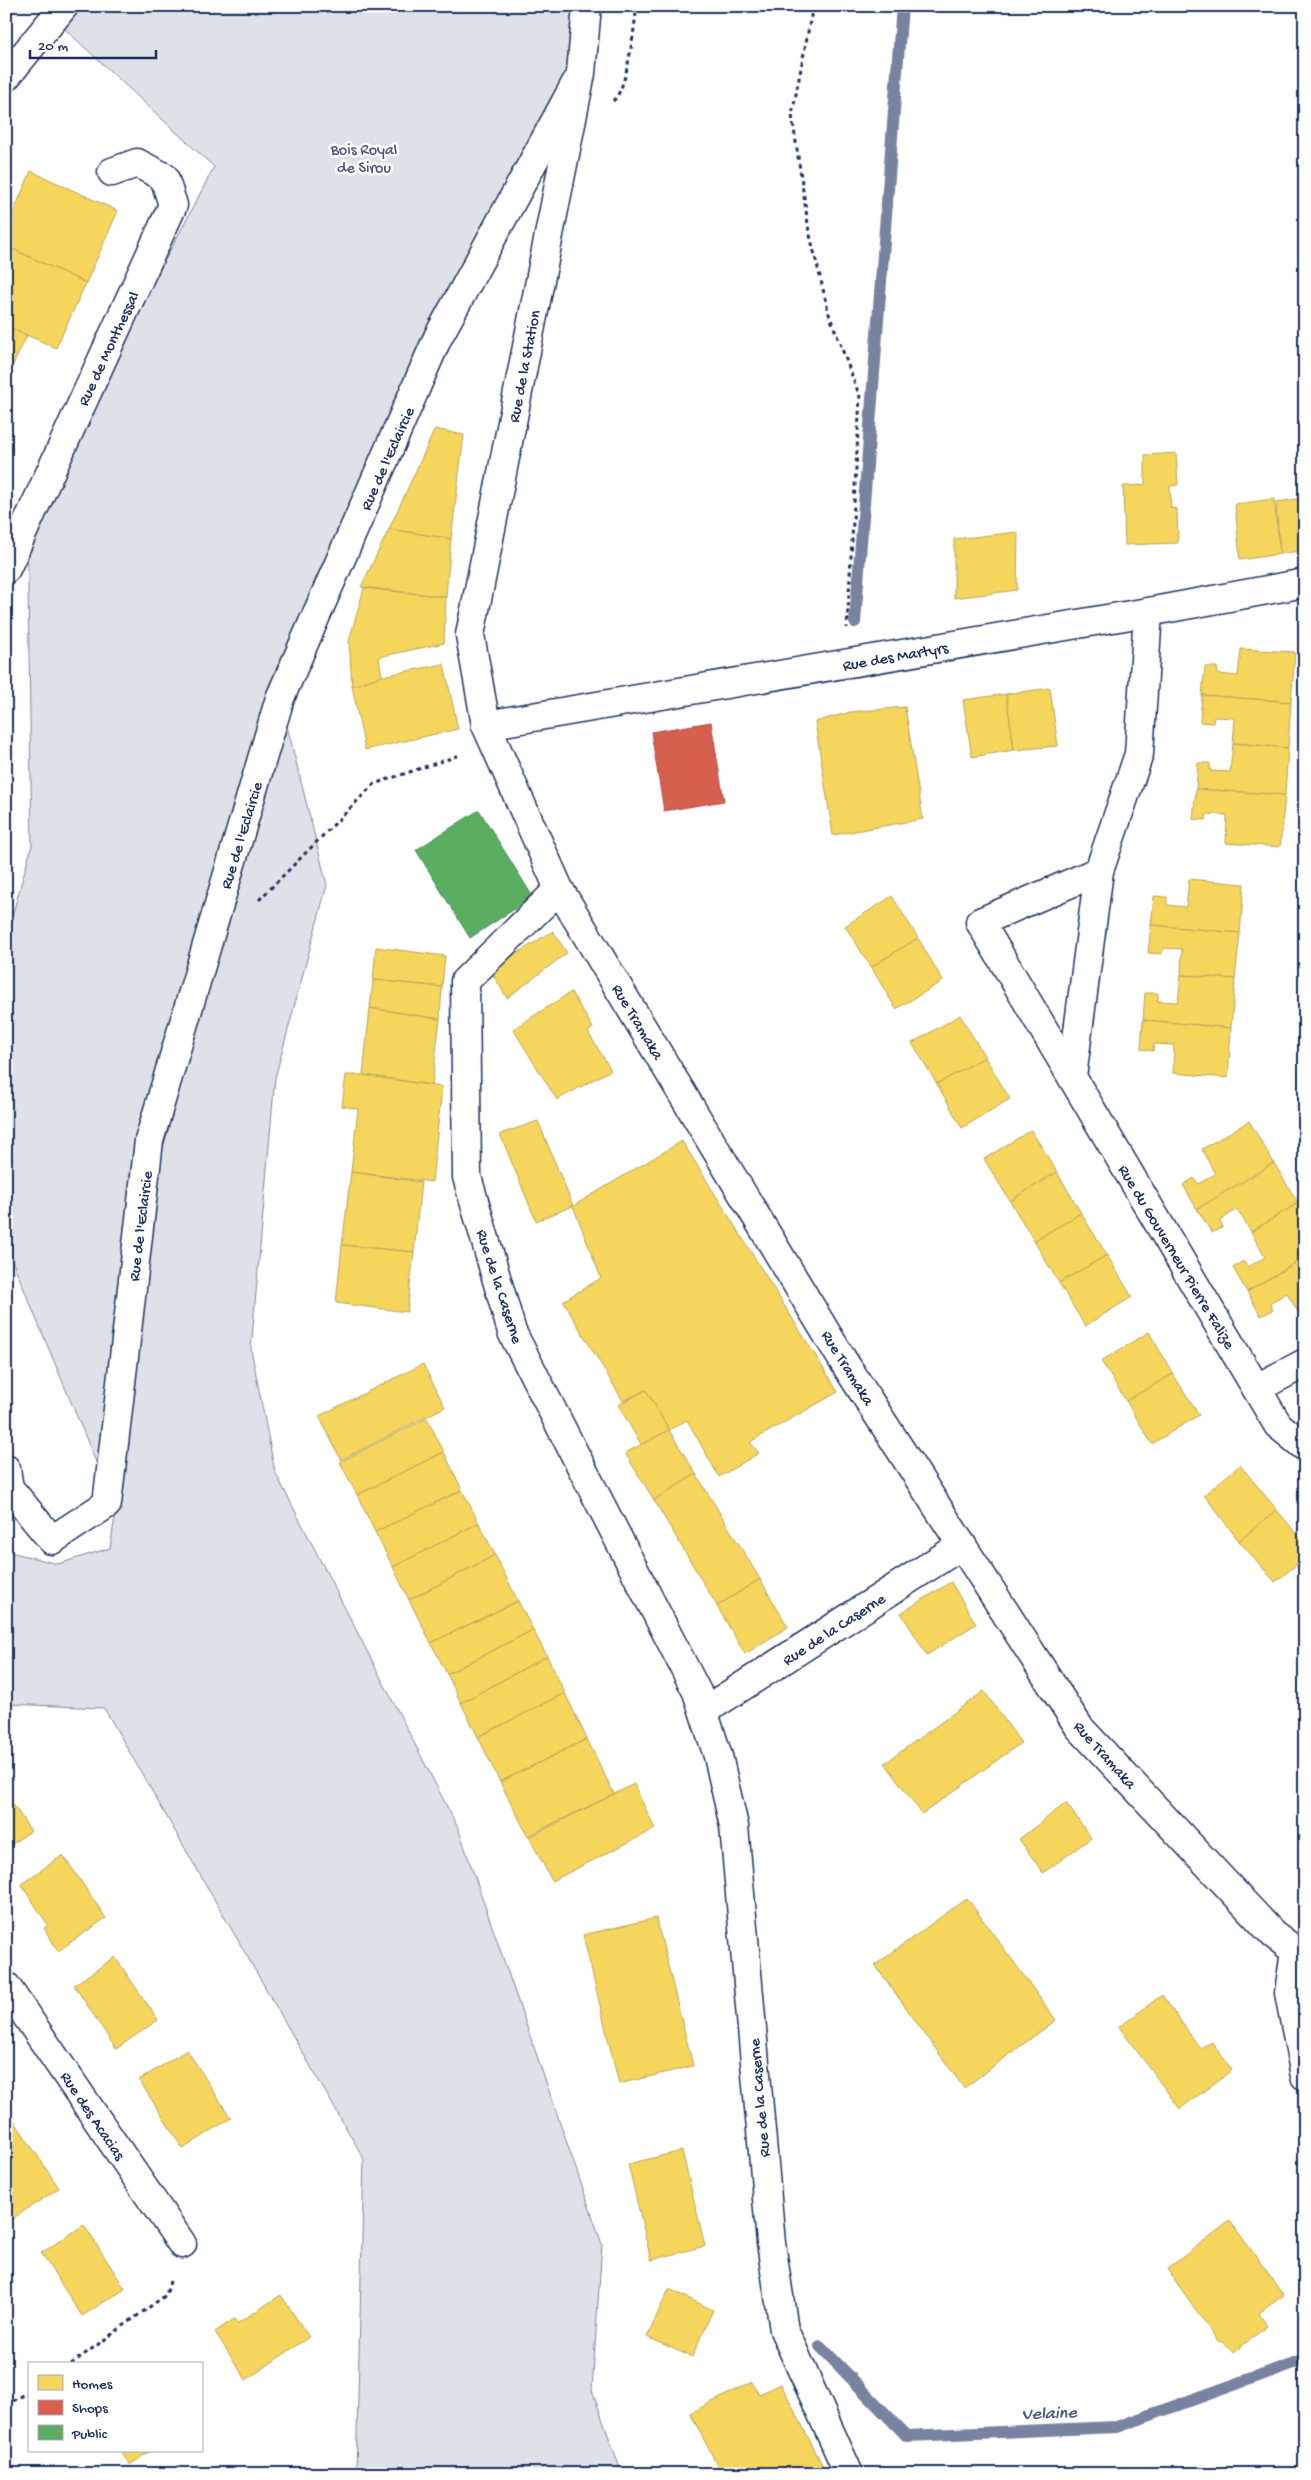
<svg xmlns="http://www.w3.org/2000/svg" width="1311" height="2480" font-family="'Gochi Hand',sans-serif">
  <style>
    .green { fill: #dee1e7; stroke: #7c88a2 }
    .homes { fill: #f6d55c; stroke: #b4a35d }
    .shops { fill: #d6604d; stroke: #9e5152 }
    .public { fill: #5aae61; stroke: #478860 }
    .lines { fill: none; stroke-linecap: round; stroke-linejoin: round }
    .stream { stroke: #77839f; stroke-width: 12 }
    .minor-casing { stroke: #1b2f5e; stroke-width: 31 }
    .tertiary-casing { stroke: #1b2f5e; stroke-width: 31 }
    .secondary-casing { stroke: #1b2f5e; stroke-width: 31 }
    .path { stroke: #1b2f5e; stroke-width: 3; stroke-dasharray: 4 4; stroke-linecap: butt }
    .minor { stroke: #fff; stroke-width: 28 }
    .tertiary { stroke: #fff; stroke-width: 28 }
    .secondary { stroke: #fff; stroke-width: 28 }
    .labels { text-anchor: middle; stroke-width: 5; stroke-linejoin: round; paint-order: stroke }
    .park-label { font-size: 16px; fill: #4c5c80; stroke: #fff }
    .street-label { font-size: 16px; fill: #1b2f5e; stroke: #fff }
    .water-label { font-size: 18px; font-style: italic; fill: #49597e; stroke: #fff }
  </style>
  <rect width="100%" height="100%" fill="#fff"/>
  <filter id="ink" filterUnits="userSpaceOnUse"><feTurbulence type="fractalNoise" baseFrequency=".02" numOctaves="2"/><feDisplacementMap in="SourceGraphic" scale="10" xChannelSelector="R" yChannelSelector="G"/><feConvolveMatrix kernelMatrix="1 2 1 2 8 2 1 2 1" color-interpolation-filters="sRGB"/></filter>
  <g filter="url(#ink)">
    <path class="green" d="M64,6H579L581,73L438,337L280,698L327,885L275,1078L251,1349L275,1472L458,1828L602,2244L592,2390L622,2474H356L364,2159L104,1708L8,1704L6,1702V1542L10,1552L58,1564L110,1548L116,1510L6,1246V938L32,845L27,523L214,167L54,19Z"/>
    <g class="homes">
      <path d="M31,171L118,211L86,283L6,246V229Z"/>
      <path d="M6,246L86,283L56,348L6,326Z"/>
      <path d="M6,326L27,336L6,379Z"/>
      <path d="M435,429L464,435L451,539L389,529Z"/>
      <path d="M1176,453L1178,485L1170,486L1171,508L1177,509L1178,543L1125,545L1123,486L1145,485V455Z"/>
      <path d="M1305,498V550L1280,554L1276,502Z"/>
      <path d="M1274,499L1280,554L1240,560L1235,504Z"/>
      <path d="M389,529L451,539L446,597L361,587Z"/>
      <path d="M1018,532L1017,590L954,598V539Z"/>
      <path d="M364,588L446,597L444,643L379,657L382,676L352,686L349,641Z"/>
      <path d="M1241,649L1295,652L1291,702L1202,695L1205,667H1217L1218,674L1238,676Z"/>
      <path d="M444,664L458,729L365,750L352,686L382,676Z"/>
      <path d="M1050,688L1058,746L1014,750L1006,694Z"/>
      <path d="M1006,694L1014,750L972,757L963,700Z"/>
      <path d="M1202,695L1291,702L1288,748L1233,743L1235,718L1214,717L1213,723L1200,722Z"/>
      <path d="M905,707L923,819L833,835L815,722L850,712Z"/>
      <path d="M1233,743L1288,748L1285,795L1196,789L1198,763H1210V771L1230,772Z"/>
      <path d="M1196,789L1285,795L1280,847L1226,843L1227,815L1207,814L1206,820L1193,819Z"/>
      <path d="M1189,879L1244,884L1240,933L1151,925L1154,896L1167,897V905L1186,907Z"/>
      <path d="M892,896L918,938L871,967L845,926Z"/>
      <path d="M1151,925L1240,933L1235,979L1181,975L1182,949L1163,948L1162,954L1148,953Z"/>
      <path d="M553,931L567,953L507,998L490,970Z"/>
      <path d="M918,938L943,981L896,1009L871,967Z"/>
      <path d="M376,947L445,956L442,987L373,980Z"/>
      <path d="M1181,975L1235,979L1231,1028L1143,1020L1145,993H1158V1001L1178,1002Z"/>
      <path d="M373,980L442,987L440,1019L370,1008Z"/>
      <path d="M571,992L593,1028L588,1032L611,1070L557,1100L513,1029Z"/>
      <path d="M370,1008L440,1019L432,1085L363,1075Z"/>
      <path d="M960,1015L985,1057L937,1084L912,1043Z"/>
      <path d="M1143,1020L1231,1028L1228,1078L1173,1073L1174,1045L1154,1044L1153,1051L1141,1049Z"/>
      <path d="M985,1057L1010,1099L962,1128L937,1084Z"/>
      <path d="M346,1075H363L442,1087L432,1182L351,1172L358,1109L342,1106Z"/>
      <path d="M538,1121L573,1206L536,1221L500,1134Z"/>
      <path d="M1249,1121L1274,1163L1197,1209L1183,1185L1194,1178L1198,1184L1215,1174L1202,1149Z"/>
      <path d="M1031,1130L1057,1172L1010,1201L984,1159Z"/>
      <path d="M682,1141L838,1392L750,1442L759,1453L719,1477L687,1420L669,1430L646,1390L623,1401L563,1301L601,1278L573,1206Z"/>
      <path d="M1274,1163L1298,1203L1251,1232L1237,1209L1220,1221L1223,1227L1212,1233L1197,1209Z"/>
      <path d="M351,1172L421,1182L414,1252L342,1245Z"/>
      <path d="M1057,1172L1081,1213L1034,1241L1010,1201Z"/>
      <path d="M1298,1203L1305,1215V1257L1247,1292L1233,1268L1243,1261L1248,1267L1265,1257L1251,1232Z"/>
      <path d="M1081,1213L1107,1255L1059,1283L1034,1241Z"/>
      <path d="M342,1245L414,1252L407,1312L336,1303Z"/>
      <path d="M1107,1255L1132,1297L1085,1326L1059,1283Z"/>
      <path d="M1305,1257V1315L1301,1317L1287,1293L1270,1303L1273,1310L1261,1316L1247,1292Z"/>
      <path d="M1149,1332L1173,1374L1126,1401L1101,1361Z"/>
      <path d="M423,1364L445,1407L341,1460L319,1416Z"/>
      <path d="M1173,1374L1199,1415L1152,1444L1126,1401Z"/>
      <path d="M646,1390L669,1430L642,1446L618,1405Z"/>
      <path d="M427,1418L444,1452L357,1495L340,1462Z"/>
      <path d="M669,1430L696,1474L654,1500L625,1453Z"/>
      <path d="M444,1452L462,1490L375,1532L357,1495Z"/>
      <path d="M1240,1465L1277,1510L1239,1541L1204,1495Z"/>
      <path d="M696,1474L760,1579L717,1606L654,1500Z"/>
      <path d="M462,1490L479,1523L393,1567L375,1532Z"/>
      <path d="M1277,1510L1305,1544V1558L1275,1582L1239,1541Z"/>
      <path d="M479,1523L495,1555L409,1600L393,1567Z"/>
      <path d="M495,1555L518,1601L431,1643L409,1600Z"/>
      <path d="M760,1579L788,1627L745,1654L717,1606Z"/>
      <path d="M951,1582L976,1624L927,1655L901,1613Z"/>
      <path d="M518,1601L533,1630L447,1674L431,1643Z"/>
      <path d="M533,1630L547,1656L461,1703L447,1674Z"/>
      <path d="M547,1656L565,1693L478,1737L461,1703Z"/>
      <path d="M984,1691L1021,1743L922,1814L885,1763Z"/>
      <path d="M565,1693L587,1739L500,1782L478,1737Z"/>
      <path d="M587,1739L614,1794L528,1836L500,1782Z"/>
      <path d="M634,1784L655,1829L552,1881L529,1837Z"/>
      <path d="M6,1794L31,1831L6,1848Z"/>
      <path d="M1066,1803L1091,1838L1043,1873L1019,1839Z"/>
      <path d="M63,1855L106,1918L58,1951L44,1928L48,1925L21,1884Z"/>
      <path d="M967,1898L1056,2020L964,2088L875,1965Z"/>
      <path d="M656,1918L693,2066L619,2084L583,1935Z"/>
      <path d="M115,1957L158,2020L116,2049L74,1985Z"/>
      <path d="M1162,1995L1200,2048L1212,2042L1232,2070L1180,2109L1119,2027Z"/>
      <path d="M187,2050L231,2118L183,2149L139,2080Z"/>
      <path d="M13,2119L59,2188L12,2219L6,2211V2124Z"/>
      <path d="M682,2151L705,2246L651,2260L628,2164Z"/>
      <path d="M1230,2221L1284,2295L1259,2313L1267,2326L1233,2353L1224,2342L1218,2341L1167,2269Z"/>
      <path d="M84,2225L125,2289L82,2316L41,2253Z"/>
      <path d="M669,2289L713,2310L692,2357L647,2337Z"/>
      <path d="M281,2295L309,2337L246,2380L215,2332L234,2319L238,2323Z"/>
      <path d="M752,2382L759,2394L781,2384L827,2474H722L690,2413Z"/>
      <path d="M121,2451H150L130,2465Z"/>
    </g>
    <path class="shops" d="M711,722L724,801L664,811L651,732Z"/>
    <path class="public" d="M479,810L533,897L470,938L416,850Z"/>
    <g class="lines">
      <g class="stream">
        <path d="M855,622L902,6"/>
        <path d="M820,2346L907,2436L1117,2427L1305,2359"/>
      </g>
      <defs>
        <g id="minor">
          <path d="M6,77L64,6"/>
          <path d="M6,569L173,205L164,177L137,163L112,172"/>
          <path d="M1148,612L1139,754L1099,871L1072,1077L1278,1425L1305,1447"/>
          <path d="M486,725L1148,612L1305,583"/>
          <path d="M559,889L465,981L467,1177L512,1332L697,1692L718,1756L734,1826L771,2243L784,2330L849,2474"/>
          <path d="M1072,1077L980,922L1099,871"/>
          <path d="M1257,1388L1305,1363"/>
          <path d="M704,1711L962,1545"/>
          <path d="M1295,1951L1289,1993L1305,2076"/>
          <path d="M6,1986L182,2244"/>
        </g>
        <path id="tertiary" d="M6,1469L9,1488L52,1540L107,1504L149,1141L280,698L438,337L576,83"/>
        <path id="secondary" d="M587,6L581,73L470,635L486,725L559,889L842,1359L1079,1727L1273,1934L1305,1958"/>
      </defs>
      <use href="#minor" class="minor-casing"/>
      <use href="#tertiary" class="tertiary-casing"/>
      <use href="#secondary" class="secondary-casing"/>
      <g class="path">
        <path d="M813,6L792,115L809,231L829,314L860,397L847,628"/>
        <path d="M613,101C628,88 634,27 637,6"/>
        <path d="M259,900L374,784L460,755"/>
        <path d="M71,2364L166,2295L171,2278"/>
        <path d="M6,2405L29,2392"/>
      </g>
      <use href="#minor" class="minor"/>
      <use href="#tertiary" class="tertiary"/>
      <use href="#secondary" class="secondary"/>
    </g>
  </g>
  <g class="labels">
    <g class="park-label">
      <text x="364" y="154">Bois Royal<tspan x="364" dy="18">de Sirou</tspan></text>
    </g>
    <g class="street-label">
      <text transform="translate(107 348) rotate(-65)" y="6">Rue de Monthessal</text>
      <text transform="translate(523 366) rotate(-79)" y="6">Rue de la Station</text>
      <text transform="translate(386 458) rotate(-66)" y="6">Rue de l'Eclaircie</text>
      <text transform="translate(895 655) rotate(-10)" y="6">Rue des Martyrs</text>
      <text transform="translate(240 835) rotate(-73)" y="6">Rue de l'Eclaircie</text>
      <text transform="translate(639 1021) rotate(59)" y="6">Rue Tramaka</text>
      <text transform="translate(139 1226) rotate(-83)" y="6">Rue de l'Eclaircie</text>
      <text transform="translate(1178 1256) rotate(59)" y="6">Rue du Gouverneur Pierre Falize</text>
      <text transform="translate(501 1286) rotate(72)" y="6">Rue de la Caserne</text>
      <text transform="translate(849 1367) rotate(58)" y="6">Rue Tramaka</text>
      <text transform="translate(833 1628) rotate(-33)" y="6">Rue de la Caserne</text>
      <text transform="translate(1106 1754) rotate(48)" y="6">Rue Tramaka</text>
      <text transform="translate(758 2098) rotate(-95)" y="6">Rue de la Caserne</text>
      <text transform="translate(94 2115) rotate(56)" y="6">Rue des Acacias</text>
    </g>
    <g class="water-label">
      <text transform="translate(1049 2412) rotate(-2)" y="6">Velaine</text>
    </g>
  </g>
  <rect width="1311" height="2480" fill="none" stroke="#fff" stroke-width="25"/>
  <rect x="12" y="12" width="1286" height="2455" fill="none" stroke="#1b2f5e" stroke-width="2" filter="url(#ink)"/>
  <rect x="28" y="2362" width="175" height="90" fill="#ffffff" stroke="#a4acbf"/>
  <rect x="38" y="2375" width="25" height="15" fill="#f6d55c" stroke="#a4acbf"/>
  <text x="72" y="2388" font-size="15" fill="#1b2f5e">Homes</text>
  <rect x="38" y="2400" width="25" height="15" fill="#d6604d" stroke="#a4acbf"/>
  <text x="72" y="2412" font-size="15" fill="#1b2f5e">Shops</text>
  <rect x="38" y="2425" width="25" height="15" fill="#5aae61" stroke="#a4acbf"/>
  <text x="72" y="2438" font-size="15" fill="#1b2f5e">Public</text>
  <path d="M30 50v8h126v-8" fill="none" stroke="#1b2f5e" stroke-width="2.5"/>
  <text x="38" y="50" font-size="15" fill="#1b2f5e" stroke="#ffffff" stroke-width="4" paint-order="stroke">20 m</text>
</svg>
